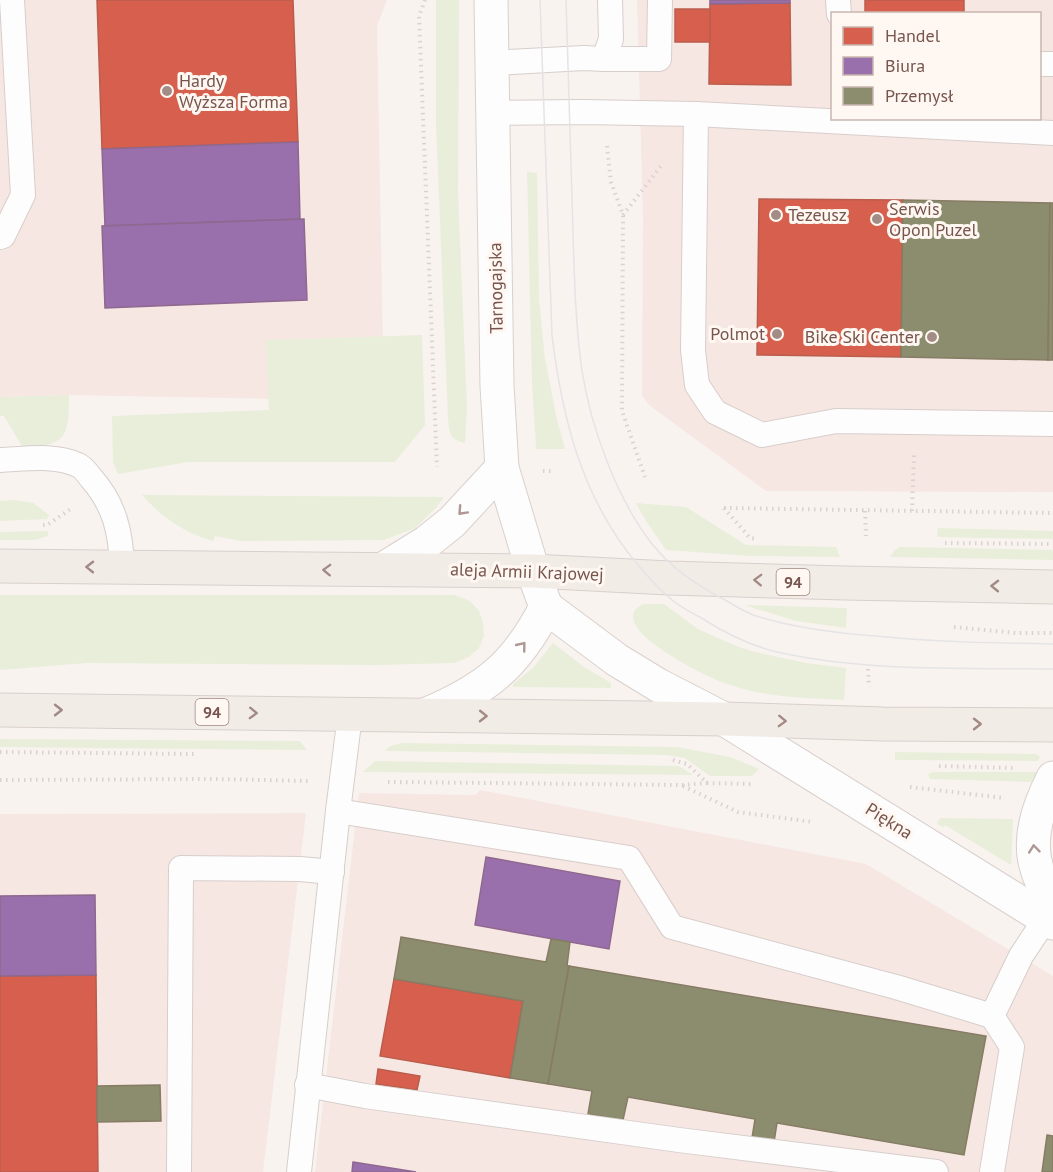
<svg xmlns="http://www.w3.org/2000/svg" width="1053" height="1172" font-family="'PT Sans',sans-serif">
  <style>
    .commercial { fill: #f7e7e3; fill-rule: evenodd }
    .green { fill: #e9eeda }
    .shops { fill: #d6604d; stroke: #ba5d4d; stroke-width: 1.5 }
    .offices { fill: #9970ab; stroke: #8f688f; stroke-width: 1.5 }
    .industry { fill: #8c8c6e; stroke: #867c64; stroke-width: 1.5 }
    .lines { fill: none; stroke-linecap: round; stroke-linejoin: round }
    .lane-casing { stroke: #d7cecb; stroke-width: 26 }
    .street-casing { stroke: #d7cecb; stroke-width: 35 }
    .secondary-casing { stroke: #d9d0cc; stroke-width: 35 }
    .primary-casing { stroke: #d9cfcc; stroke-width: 35 }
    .path { stroke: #dad1d0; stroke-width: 4; stroke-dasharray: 1.5 4.5; stroke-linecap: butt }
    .lane { stroke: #fefdfd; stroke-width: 24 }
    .street { stroke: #fefdfd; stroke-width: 33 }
    .secondary { stroke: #fefdfd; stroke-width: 33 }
    .primary { stroke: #f2ece7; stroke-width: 33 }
    .tram { stroke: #e5e3e6; stroke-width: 1.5 }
    .oneway { stroke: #ad9894 }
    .oneway2 { stroke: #a28a84 }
    .poi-dot { fill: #a48c86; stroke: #fff7f1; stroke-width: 2 }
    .labels { text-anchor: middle; stroke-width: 6; stroke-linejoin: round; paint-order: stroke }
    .shield { fill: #fff7f1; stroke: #a0867f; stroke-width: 1.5 }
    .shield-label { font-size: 16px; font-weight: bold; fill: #77554e }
    .poi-label { font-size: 18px; fill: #77554e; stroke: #fff7f1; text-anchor: start }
    .street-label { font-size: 18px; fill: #77554e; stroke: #fff7f1 }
  </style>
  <rect width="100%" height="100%" fill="#f8f3ef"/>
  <g class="commercial">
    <path d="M0,0H387L377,26L384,401L69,395L0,397Z"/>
    <path d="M637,0H1053V492L766,491L649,405L642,395L643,217ZM832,14H1040V118H832Z"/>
    <path d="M480,790L866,864L1053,976V1172H315L359,793L475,795Z"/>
    <path d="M306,813L263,1172H0V814Z"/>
  </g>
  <g class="green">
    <path d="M436,0H459L458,193L467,408L465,443C449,439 450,434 448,419L436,123Z"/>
    <path d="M527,172L537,173L539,299L545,359L557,420L565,449H536V447L532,383Z"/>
    <path d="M422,335L425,425L395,462H188L118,474L113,462L112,416L269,410L266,340Z"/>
    <path d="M69,395C69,437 67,445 23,448L4,416H0V397Z"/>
    <path d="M142,495L444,497L435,509L415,528L384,540L241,541L215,536L213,541C186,534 161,517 142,495Z"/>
    <path d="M15,500L33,503L49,515L47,519L0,521V501Z"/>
    <path d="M636,503L686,507L746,545L836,547L840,557L751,556L666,550L646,521Z"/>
    <path d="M938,528L1053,531V539L937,537Z"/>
    <path d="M48,531V536L35,540H0V532Z"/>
    <path d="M900,547L1053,550V560L890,557L895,550Z"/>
    <path d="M0,595H455L470,601L479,611L483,623L484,636L479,648L469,657L454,663L379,665L87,663L0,670Z"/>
    <path d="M644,604H664L698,629L736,646L755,652L806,663L846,668L844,700C812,698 778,698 747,690C735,686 723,683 712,678C696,671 601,623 644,604Z"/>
    <path d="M744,605L847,608L846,628L796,621Z"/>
    <path d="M553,643L584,667L611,683V688L513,687V684L532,669Z"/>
    <path d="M0,739L300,741L307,750L0,747Z"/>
    <path d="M402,743L677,747L730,757L759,769L752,776H710L685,758L666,755L385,751L390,746Z"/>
    <path d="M895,752L1036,754L1040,757L1038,761L895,760Z"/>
    <path d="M375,761L679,766L693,775L363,772Z"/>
    <path d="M934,772H1037L1032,782L930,779L928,774Z"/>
    <path d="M940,818L1013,819L1011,865L945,825L943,827L937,824Z"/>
  </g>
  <g class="shops">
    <path d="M97,0H293L298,142L102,149Z"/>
    <rect x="865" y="0" width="99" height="14"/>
    <path d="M790,3L791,85L709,84L710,4Z"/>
    <rect x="675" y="9" width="35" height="33"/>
    <path d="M759,199L903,200L901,357L757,355Z"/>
    <path d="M96,975L98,1172H0V976Z"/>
    <path d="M394,979L523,1001L510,1078L380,1056Z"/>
    <path d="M378,1069L420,1076L417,1090L376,1084Z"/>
  </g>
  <g class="offices">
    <path d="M710,0H790V3L710,4Z"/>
    <path d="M298,142L300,219L105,226L102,149Z"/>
    <path d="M304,219L307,300L105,308L102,226Z"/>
    <path d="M486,857L620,881L609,949L475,925Z"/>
    <path d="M95,895L96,975L0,976V896Z"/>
    <path d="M353,1162L416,1172H352Z"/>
  </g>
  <g class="industry">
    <path d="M903,200L1050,203L1048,360L901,357Z"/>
    <path d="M1050,203H1053V360H1048Z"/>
    <path d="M401,937L546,962L551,939L570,942L567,966H569L548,1084L510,1078L523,1001L394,979Z"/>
    <path d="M569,966L986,1036L964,1155L777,1123L774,1142L752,1138L755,1119L628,1097L623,1120L588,1114L592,1091L548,1084Z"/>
    <path d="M160,1085L161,1121L97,1122V1086Z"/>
    <path d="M1047,1135L1053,1136V1172H1042Z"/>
  </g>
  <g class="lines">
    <defs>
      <g id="lane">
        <path d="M838,0L839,14"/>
        <path d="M604,59H659L660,0"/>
        <path d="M492,63L584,58L604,59L611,39L610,0"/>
        <path d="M1040,64H1053"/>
        <path d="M494,113L582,112L696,114L1053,133"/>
        <path d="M696,114L693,350L697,385L715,412L762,435L836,421L1053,424"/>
        <path d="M0,237L3,236L23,195L12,0"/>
        <path d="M0,460C25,459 55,454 78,465C83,467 88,474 91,478C115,505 121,533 122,568"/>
        <path d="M338,811L629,858L672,927L896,987L992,1016"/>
        <path d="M307,1085L365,1096L679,1140L936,1172"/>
        <path d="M179,1172L181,868L300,869L332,872"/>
        <path d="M299,1172L338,811L350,715"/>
        <path d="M992,1172L1012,1047L992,1016L1021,956L1046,918"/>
      </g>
      <g id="street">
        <path d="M724,719L1053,923"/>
        <path d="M1053,778C1039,806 1027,838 1037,869C1040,881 1048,892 1053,904"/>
      </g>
      <g id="secondary">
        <path d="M491,0L497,386L502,468L533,571L546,607L617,660L658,685L724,719"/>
        <path d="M385,568L427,542L452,522L502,468"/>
        <path d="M425,715C485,690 516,666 546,607"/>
      </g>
      <g id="primary">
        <path d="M0,566L533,571L669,578L845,583L1053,587"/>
        <path d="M0,710L724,719L883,724L1053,725"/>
      </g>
    </defs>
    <use href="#lane" class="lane-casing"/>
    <use href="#street" class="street-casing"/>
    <use href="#secondary" class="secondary-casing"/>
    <use href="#primary" class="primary-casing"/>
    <g class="path">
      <path d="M425,0L419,16L437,467"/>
      <path d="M607,146L611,182L623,215L622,411L645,477"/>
      <path d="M623,215L661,166"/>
      <path d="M543,471H553"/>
      <path d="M724,508L750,538L758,539"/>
      <path d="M724,508L1053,513"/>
      <path d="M865,511L866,536"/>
      <path d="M912,511L914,455"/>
      <path d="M43,525H47L72,508"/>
      <path d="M945,543L1053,544"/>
      <path d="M954,627L1016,633H1053"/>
      <path d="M868,669L869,687"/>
      <path d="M0,752L197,754"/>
      <path d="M673,760L687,764L707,783L753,784"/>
      <path d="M939,766L1016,768"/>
      <path d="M0,780L215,779L308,781"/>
      <path d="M388,782L682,785L707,783"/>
      <path d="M683,786L738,812L813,822"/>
      <path d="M910,787L1004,798"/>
    </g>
    <use href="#lane" class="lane"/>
    <use href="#street" class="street"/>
    <use href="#secondary" class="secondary"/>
    <use href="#primary" class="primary"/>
    <g class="tram">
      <path d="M540,0L552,335C562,418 582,499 638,565C649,578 662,593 676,603C684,609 694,614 703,619C725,633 752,646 777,652C867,672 962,668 1053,669"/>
      <path d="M566,0C568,66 570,132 572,198C574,256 574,314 582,371C591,428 617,499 652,544C672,569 699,587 727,601C735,606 744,611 753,615C793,628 834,633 875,636C934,642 993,643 1053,644"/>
    </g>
  </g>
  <defs><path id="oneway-chevron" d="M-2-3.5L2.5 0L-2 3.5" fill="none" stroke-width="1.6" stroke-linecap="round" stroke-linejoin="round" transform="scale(1.5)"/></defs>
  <g class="oneway">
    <use href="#oneway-chevron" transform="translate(462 511) rotate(133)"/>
    <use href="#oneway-chevron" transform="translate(522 646) rotate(-51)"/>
    <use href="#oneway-chevron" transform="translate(1034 849) rotate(-96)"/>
  </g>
  <g class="oneway2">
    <use href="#oneway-chevron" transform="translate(90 567) rotate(-179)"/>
    <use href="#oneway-chevron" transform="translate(327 570) rotate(-178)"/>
    <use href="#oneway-chevron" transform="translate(758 580) rotate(-178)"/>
    <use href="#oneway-chevron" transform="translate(995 586) rotate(-179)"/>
    <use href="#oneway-chevron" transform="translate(58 710)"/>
    <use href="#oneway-chevron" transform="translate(253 713) rotate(2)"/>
    <use href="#oneway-chevron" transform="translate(483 716) rotate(1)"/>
    <use href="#oneway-chevron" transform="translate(782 721) rotate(2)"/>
    <use href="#oneway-chevron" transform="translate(977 724)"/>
  </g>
  <g class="poi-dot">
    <circle cx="167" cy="91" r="6"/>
    <circle cx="776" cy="215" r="6"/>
    <circle cx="877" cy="219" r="6"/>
    <circle cx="777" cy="334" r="6"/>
    <circle cx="932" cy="337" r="6"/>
  </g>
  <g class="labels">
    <g class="shield">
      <rect x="776.5" y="569" width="33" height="26" rx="4.5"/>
      <rect x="195.5" y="699" width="33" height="26" rx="4.5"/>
    </g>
    <g class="shield-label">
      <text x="793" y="588">94</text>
      <text x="212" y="718">94</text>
    </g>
    <g class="poi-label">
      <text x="179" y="87">Hardy<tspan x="179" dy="21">Wyższa Forma</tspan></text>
      <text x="889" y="215">Serwis<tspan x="889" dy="21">Opon Puzel</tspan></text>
      <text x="788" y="221">Tezeusz</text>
      <text x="765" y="340" text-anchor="end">Polmot</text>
      <text x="920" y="343" text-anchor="end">Bike Ski Center</text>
    </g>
    <g class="street-label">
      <text transform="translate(496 288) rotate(-91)" y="6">Tarnogajska</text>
      <text transform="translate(527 572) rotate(2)" y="6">aleja Armii Krajowej</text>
      <text transform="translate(889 821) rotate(32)" y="6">Piękna</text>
    </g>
  </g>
  <rect x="831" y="12" width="210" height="108" fill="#fff7f1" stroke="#c9b6b0" stroke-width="1.5"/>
  <rect x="843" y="27" width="30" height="18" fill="#d6604d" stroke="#c9b6b0" stroke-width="1.5"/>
  <text x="885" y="42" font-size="18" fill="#77554e">Handel</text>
  <rect x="843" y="57" width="30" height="18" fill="#9970ab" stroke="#c9b6b0" stroke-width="1.5"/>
  <text x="885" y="72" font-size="18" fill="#77554e">Biura</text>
  <rect x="843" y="87" width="30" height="18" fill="#8c8c6e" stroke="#c9b6b0" stroke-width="1.5"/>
  <text x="885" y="102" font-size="18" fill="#77554e">Przemysł</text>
</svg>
